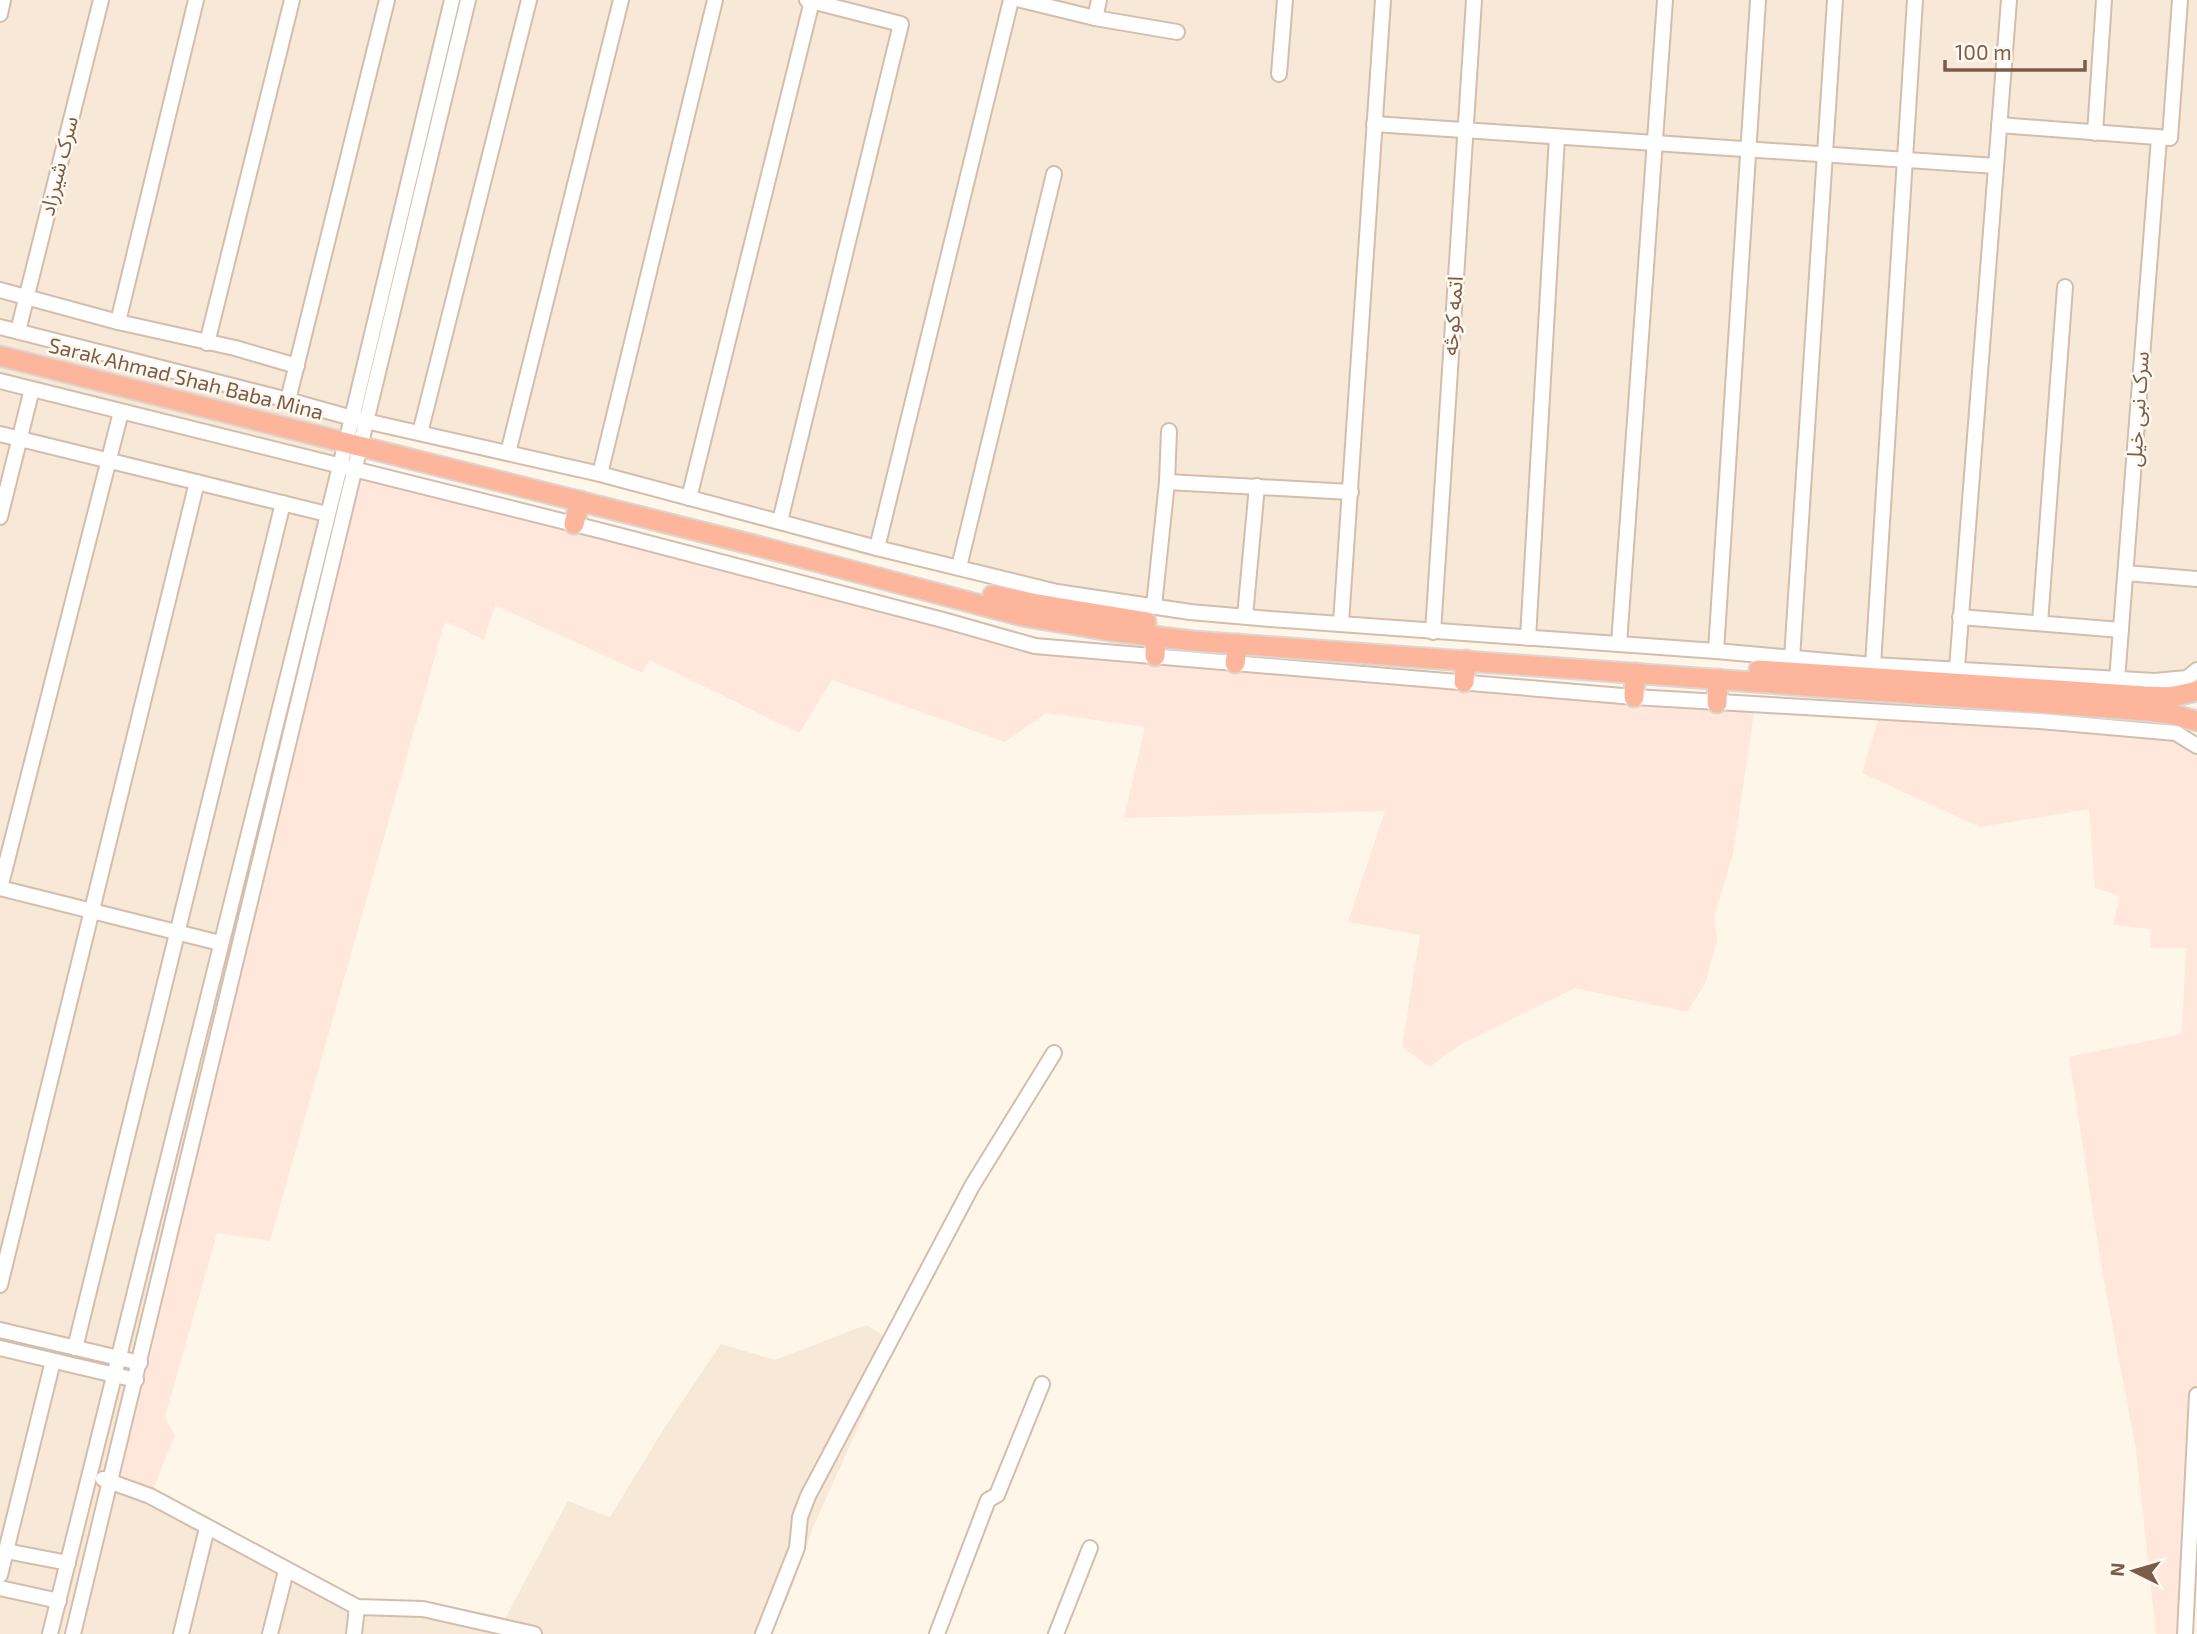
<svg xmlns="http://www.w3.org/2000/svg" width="2197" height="1634" font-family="'Exo 2','Noto Sans Arabic',sans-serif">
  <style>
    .residential { fill: #f7e8d7 }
    .commercial { fill: #ffe7dc }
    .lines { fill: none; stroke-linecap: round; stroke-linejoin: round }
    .minor-casing { stroke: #d3bead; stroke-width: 18 }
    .highway-casing { stroke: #ddd5d0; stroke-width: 23 }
    .minor { stroke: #fff; stroke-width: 14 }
    .highway { stroke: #fdb59b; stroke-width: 19 }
    .labels { text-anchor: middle; stroke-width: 5; stroke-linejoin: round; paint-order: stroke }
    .street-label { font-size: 21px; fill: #7c5c49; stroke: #fffaf1 }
  </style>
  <rect width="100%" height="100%" fill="#fef6e9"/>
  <g class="residential">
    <path d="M0,0H2197V677L2194,684L1763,647L1055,596L868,556L360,416L136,1362L66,1634H0Z"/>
    <path d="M866,1325L896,1343L814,1525L787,1600L768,1634H73L111,1481L357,1607L501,1626L568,1501L610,1517L662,1432L721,1344L775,1360Z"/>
  </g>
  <g class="commercial">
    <path d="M354,469L1035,646L1755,706L1733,854L1714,916L1717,940L1705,984L1687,1012L1575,988L1461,1044L1430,1067L1402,1047L1420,935L1348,922L1385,811L1124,818L1145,727L1046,713L1005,742L832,680L799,733L650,660L642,673L495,605L484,640L445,621L270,1241L217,1233L165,1417L175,1436L150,1496L111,1481Z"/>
    <path d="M1881,711L2176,733L2197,746V1395L2185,1634H2156L2136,1450L2102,1270L2069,1057L2182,1034L2186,948H2150L2151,929L2113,925L2120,896L2095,888L2089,809L1980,827L1862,773Z"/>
  </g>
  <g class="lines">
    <defs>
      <g id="minor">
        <path d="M1021,0L1095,18L1177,32"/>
        <path d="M0,14L3,0"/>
        <path d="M1095,18L1099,0"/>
        <path d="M1279,74L1285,0"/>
        <path d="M1374,124L1996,166"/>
        <path d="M1999,125L2170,138L2180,0"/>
        <path d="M2095,133L2104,0"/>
        <path d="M0,290L118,322L235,348L297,366"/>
        <path d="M118,322L196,0"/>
        <path d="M0,327L288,400L352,418L600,474L877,548L1057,592L1190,612L1270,619L1716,651L1873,665L2155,681L2187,678L2197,670"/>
        <path d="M18,331L101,0"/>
        <path d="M207,343L292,0"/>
        <path d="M0,381L606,532L943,620L1035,646L1634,697L2040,721L2176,733L2197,746"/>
        <path d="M288,400L387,0"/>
        <path d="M420,433L529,0"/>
        <path d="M0,434L327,514"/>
        <path d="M508,453L621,0"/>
        <path d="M600,474L715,0"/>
        <path d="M1167,482L1351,492"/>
        <path d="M689,498L812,1"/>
        <path d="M0,517L32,389"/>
        <path d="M780,521L901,24L807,0"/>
        <path d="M877,548L1011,0"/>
        <path d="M959,567L1054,174"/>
        <path d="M2126,573L2197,579"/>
        <path d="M1154,606L1167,482L1169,431"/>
        <path d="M1245,616L1257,486"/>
        <path d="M1960,617L2121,630"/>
        <path d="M1341,623L1383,0"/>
        <path d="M2040,623L2065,287"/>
        <path d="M1433,632L1474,0"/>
        <path d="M1528,638L1557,137"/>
        <path d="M1619,644L1665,0"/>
        <path d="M1716,651L1758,0"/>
        <path d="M1792,658L1835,0"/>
        <path d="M1873,665L1915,0"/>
        <path d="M1957,668L2009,0"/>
        <path d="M2117,680L2159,138"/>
        <path d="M0,888L121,412"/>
        <path d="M0,888L220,943"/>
        <path d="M0,1285L197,482"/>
        <path d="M0,1330L140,1363"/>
        <path d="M0,1348L136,1380"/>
        <path d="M75,1348L283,503"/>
        <path d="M103,1479L150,1496L357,1607L423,1609L534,1634"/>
        <path d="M0,1553L6,1551L68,1563"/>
        <path d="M0,1575L53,1361"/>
        <path d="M0,1588L59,1601"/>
        <path d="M50,1634L352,418L452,0"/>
        <path d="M73,1634L468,0"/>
        <path d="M181,1634L207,1528"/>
        <path d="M270,1634L286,1571"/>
        <path d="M354,1634L357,1607"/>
        <path d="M763,1634L797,1548L800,1517L808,1496L972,1186L1054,1053"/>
        <path d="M937,1634L988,1500L997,1495L1042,1384"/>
        <path d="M1056,1634L1090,1548"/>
        <path d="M2185,1634L2197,1395"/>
      </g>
      <g id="highway">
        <path d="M0,356L750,544L1022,616L1110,631L1193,641L2148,711L2171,714L2197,721"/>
        <path d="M574,524L580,501"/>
        <path d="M993,595L1030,603L1146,622"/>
        <path d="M1155,656L1156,636"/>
        <path d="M1235,663L1238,644"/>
        <path d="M1759,670L2145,696L2171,697L2197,691"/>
        <path d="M1464,682L1466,660"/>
        <path d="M1634,697L1635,673"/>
        <path d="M1717,703L1718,679"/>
      </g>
    </defs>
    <use href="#minor" class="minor-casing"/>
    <use href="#highway" class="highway-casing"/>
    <use href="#minor" class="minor"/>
    <use href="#highway" class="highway"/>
  </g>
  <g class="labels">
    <g class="street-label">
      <text transform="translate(59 166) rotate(-76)" y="7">سرک شیرزاد</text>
      <text transform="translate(1453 316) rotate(-86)" y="7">اتمه کوڅه</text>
      <text transform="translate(186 379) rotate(14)" y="7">Sarak Ahmad Shah Baba Mina</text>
      <text transform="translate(2138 409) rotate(-86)" y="7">سرک نبی خیل</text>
    </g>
  </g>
  <g transform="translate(2134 1571) rotate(275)" stroke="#fffaf1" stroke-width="5" paint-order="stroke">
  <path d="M0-5L12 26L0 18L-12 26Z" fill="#7c5c49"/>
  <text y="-10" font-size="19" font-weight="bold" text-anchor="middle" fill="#7c5c49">N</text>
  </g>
  <path d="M1945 60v10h140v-10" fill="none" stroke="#7c5c49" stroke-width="3.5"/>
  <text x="1955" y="60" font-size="21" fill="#7c5c49" stroke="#fffaf1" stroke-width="5" paint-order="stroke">100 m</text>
</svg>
